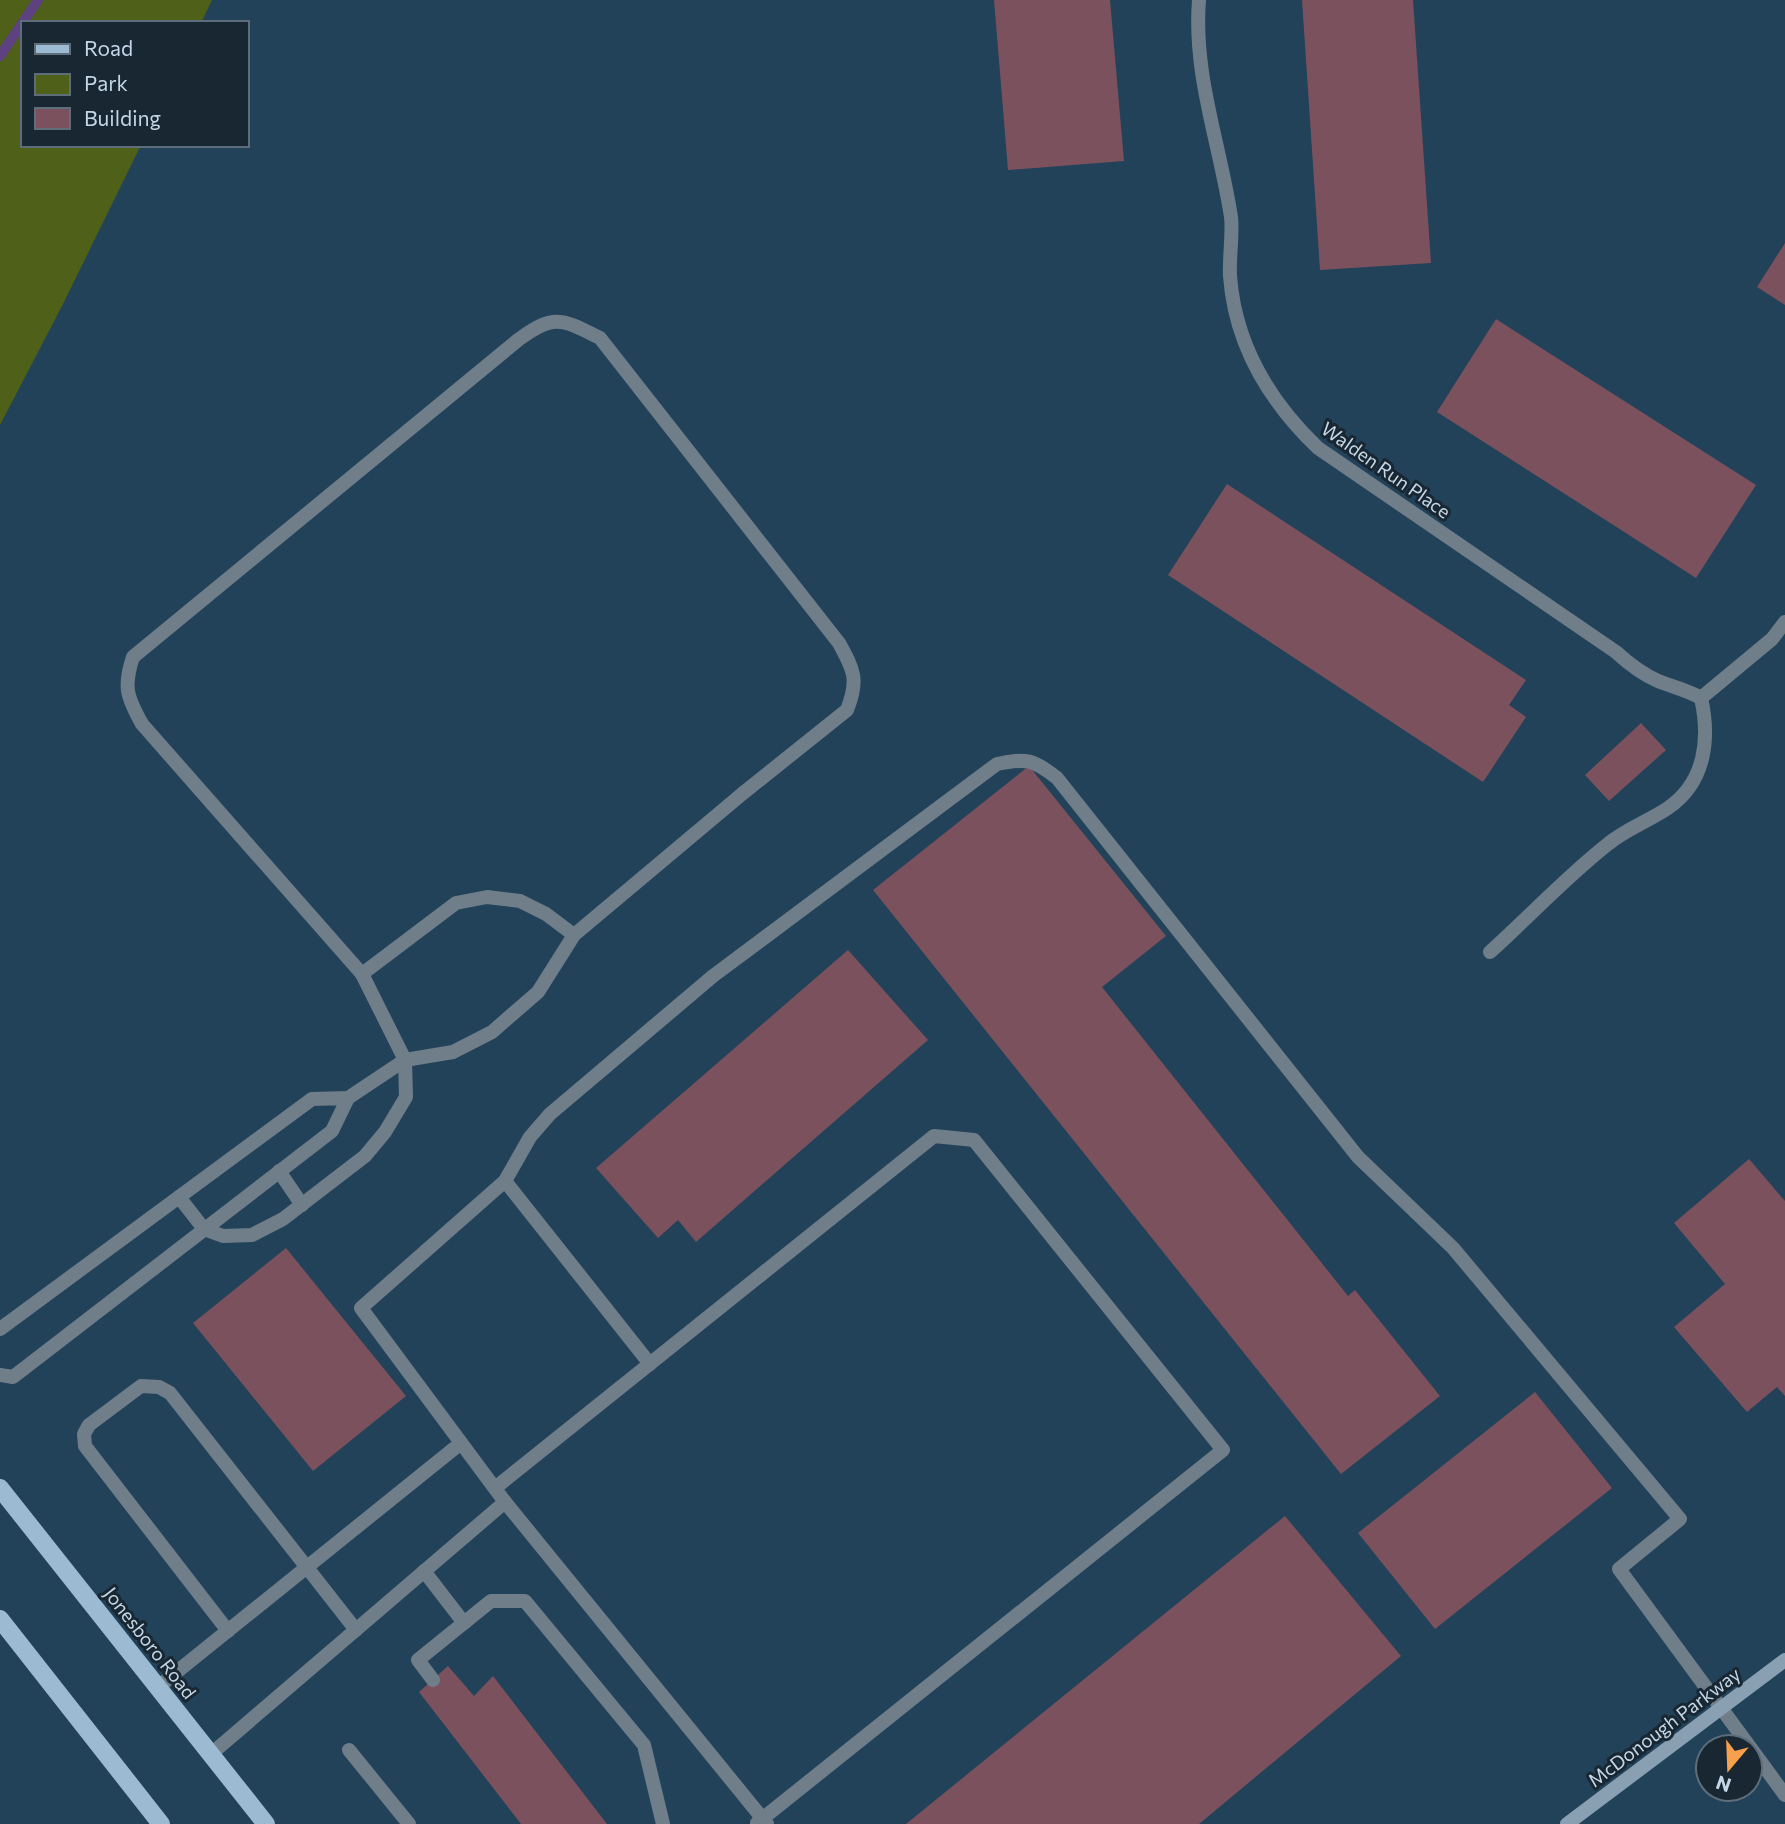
<svg xmlns="http://www.w3.org/2000/svg" width="1785" height="1824" font-family="Commissioner,sans-serif">
  <style>
    .green { fill: #4f6019 }
    .lines { fill: none; stroke-linecap: round; stroke-linejoin: round }
    .stream { stroke: #5d4181; stroke-width: 10 }
    .building { fill: #7a515c }
    .lane { stroke: #6f7e89; stroke-width: 14 }
    .street { stroke: #6f7e89; stroke-width: 14 }
    .secondary { stroke: #89a0b3; stroke-width: 14 }
    .primary { stroke: #9cbbd3; stroke-width: 18 }
    .labels { text-anchor: middle; stroke-width: 6; stroke-linejoin: round; paint-order: stroke }
    .street-label { font-size: 19px; fill: #c5d7e6; stroke: #192732 }
  </style>
  <rect width="100%" height="100%" fill="#22425a"/>
  <path class="green" d="M0,0H212L201,23H23V145H141L62,306L0,425Z"/>
  <g class="lines">
    <path class="stream" d="M0,56L38,0"/>
  </g>
  <g class="building">
    <path d="M994,0H1110L1124,161L1008,170Z"/>
    <path d="M1302,0H1413L1431,263L1320,270Z"/>
    <path d="M1785,243V305L1757,287Z"/>
    <path d="M1496,319L1756,485L1696,578L1437,412Z"/>
    <path d="M1227,484L1526,680L1509,705L1526,717L1483,782L1168,575Z"/>
    <path d="M1641,723L1666,750L1609,801L1585,775Z"/>
    <path d="M1029,766L1166,936L1102,987L1348,1296L1355,1290L1440,1396L1341,1474L873,890Z"/>
    <path d="M848,950L928,1040L696,1242L678,1220L658,1238L596,1168Z"/>
    <path d="M1749,1159L1785,1201V1396L1777,1387L1747,1412L1674,1327L1725,1284L1674,1223Z"/>
    <path d="M286,1248L406,1396L313,1471L193,1323Z"/>
    <path d="M1535,1392L1612,1488L1435,1629L1358,1533Z"/>
    <path d="M1285,1516L1401,1656L1199,1824H906Z"/>
    <path d="M448,1666L474,1696L493,1676L607,1824H521L419,1692Z"/>
  </g>
  <g class="lines">
    <g class="lane">
      <path d="M362,974L456,903L487,897L520,901L546,914L574,935"/>
      <path d="M279,1171L302,1205"/>
      <path d="M505,1181L650,1364"/>
      <path d="M179,1197L204,1229L223,1236L252,1235L283,1219L365,1156L385,1132L406,1097L405,1060L362,974L142,724C127,697 123,687 133,657L518,340C554,313 562,319 600,338L839,643C854,670 859,680 847,710L742,794L574,935L538,992L492,1032L453,1052L405,1060L348,1098"/>
      <path d="M0,1329L312,1099L348,1098L332,1131L13,1377L0,1375"/>
      <path d="M495,1488L934,1136L974,1140L1223,1450L757,1823"/>
      <path d="M424,1571L464,1623"/>
      <path d="M228,1631L85,1446L84,1434L89,1425L141,1386L159,1387L170,1393L356,1630"/>
      <path d="M433,1680L418,1660L491,1601H525L644,1745L663,1824"/>
      <path d="M158,1687L461,1443"/>
      <path d="M349,1750L409,1824"/>
      <path d="M211,1754L505,1502"/>
      <path d="M767,1824L505,1502L361,1308L505,1181L530,1137L550,1114L713,976L997,764C1027,758 1033,759 1057,778L1358,1157L1453,1248L1680,1519L1619,1569L1785,1795"/>
    </g>
    <g class="street">
      <path d="M1199,0C1193,75 1220,144 1231,217C1233,232 1229,258 1230,276C1235,344 1269,401 1318,448L1616,652C1629,664 1642,674 1658,681C1673,687 1687,690 1701,698"/>
      <path d="M1701,698L1772,639L1785,622"/>
      <path d="M1490,952C1529,917 1567,876 1608,844C1626,829 1649,821 1668,808C1706,782 1710,738 1701,698"/>
    </g>
    <path class="secondary" d="M1567,1824L1785,1660"/>
    <g class="primary">
      <path d="M0,1488L266,1824"/>
      <path d="M0,1619L161,1824"/>
    </g>
  </g>
  <g class="labels">
    <g class="street-label">
      <text transform="translate(1386 470) rotate(35)" y="7">Walden Run Place</text>
      <text transform="translate(150 1643) rotate(52)" y="7">Jonesboro Road</text>
      <text transform="translate(1664 1727) rotate(-37)" y="7">McDonough Parkway</text>
    </g>
  </g>
  <rect x="21" y="21" width="228" height="126" fill="#192732" stroke="#5e6d7a" stroke-width="2"/>
  <rect x="35" y="44" width="35" height="10" fill="#9cbbd3" stroke="#5e6d7a" stroke-width="2"/>
  <text x="84" y="56" font-size="21" fill="#c5d7e6">Road</text>
  <rect x="35" y="74" width="35" height="21" fill="#4f6019" stroke="#5e6d7a" stroke-width="2"/>
  <text x="84" y="91" font-size="21" fill="#c5d7e6">Park</text>
  <rect x="35" y="108" width="35" height="21" fill="#7a515c" stroke="#5e6d7a" stroke-width="2"/>
  <text x="84" y="126" font-size="21" fill="#c5d7e6">Building</text>
  <g transform="translate(1729 1768) rotate(199)"><circle r="33" fill="#192732" stroke="#5e6d7a" stroke-width="2"/>
  <path d="M0-5L12 26L0 18L-12 26Z" fill="#f8a04b"/>
  <text y="-10" font-size="19" font-weight="bold" text-anchor="middle" fill="#c5d7e6">N</text>
  </g>
</svg>
